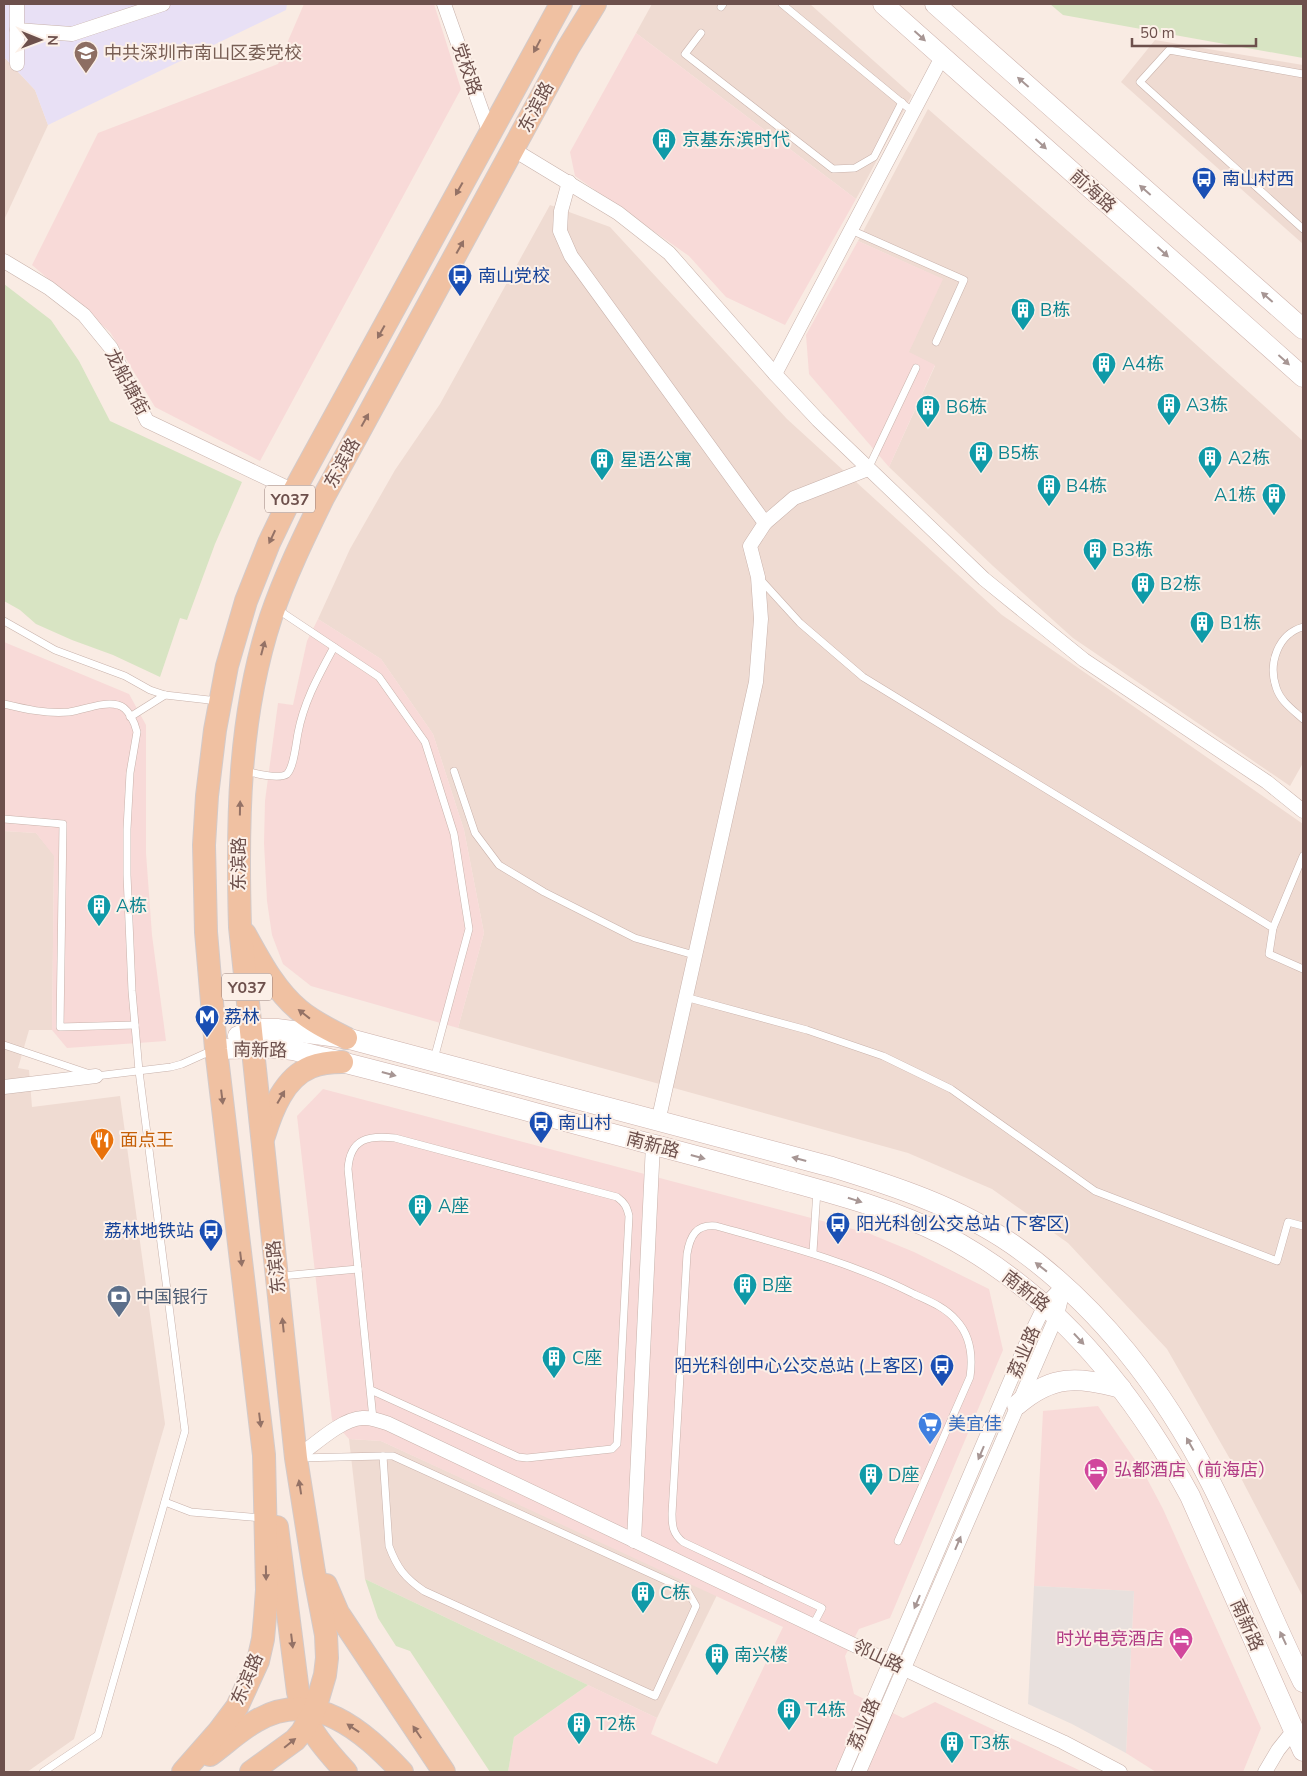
<svg xmlns="http://www.w3.org/2000/svg" width="1307" height="1776" font-family="'Nunito Sans','Noto Sans SC',sans-serif">
  <style>
    .residential { fill: #efdbd2 }
    .commercial { fill: #f8dad8 }
    .industrial { fill: #e8e0dd }
    .education { fill: #e8e0f5 }
    .green { fill: #d8e4c3 }
    .lines { fill: none; stroke-linecap: round; stroke-linejoin: round }
    .lane-casing { stroke: #c8b2ab; stroke-width: 8 }
    .street-casing { stroke: #c8b2ab; stroke-width: 15 }
    .secondary-casing { stroke: #cdb2ac; stroke-width: 21 }
    .primary-casing { stroke: #d3cac9; stroke-width: 24 }
    .lane { stroke: #fff; stroke-width: 7 }
    .street { stroke: #fff; stroke-width: 14 }
    .secondary { stroke: #fff; stroke-width: 20 }
    .primary { stroke: #f0c1a2; stroke-width: 22 }
    .oneway { fill: #a79694 }
    .oneway2 { fill: #947266 }
    .labels { text-anchor: middle; stroke-width: 4; stroke-linejoin: round; paint-order: stroke }
    .shield { fill: #fcf0e8; stroke: #98807b; stroke-width: 1 }
    .shield-label { font-size: 16px; font-weight: bold; fill: #6d504c }
    .education-label { font-size: 18px; fill: #785e54; stroke: #fcf0e8; text-anchor: start }
    .street-label { font-size: 18px; fill: #6d504c; stroke: #fcf0e8 }
    .culture-label { font-size: 18px; fill: #0d838f; stroke: #fcf0e8; text-anchor: start }
    .transit-label { font-size: 18px; fill: #164399; stroke: #fcf0e8; text-anchor: start }
    .food-label { font-size: 18px; fill: #c56008; stroke: #fcf0e8; text-anchor: start }
    .service-label { font-size: 18px; fill: #4e5e75; stroke: #fcf0e8; text-anchor: start }
    .shop-label { font-size: 18px; fill: #366cbe; stroke: #fcf0e8; text-anchor: start }
    .hotel-label { font-size: 18px; fill: #b23c85; stroke: #fcf0e8; text-anchor: start }
  </style>
  <rect width="100%" height="100%" fill="#f9ebe3"/>
  <g class="residential">
    <path d="M652,4H810L912,95L856,199L636,33Z"/>
    <path d="M1155,40L1303,65V244L1121,82Z"/>
    <path d="M4,57L35,90L48,125L4,220Z"/>
    <path d="M928,109L1130,285L1303,441V763L1290,786L1073,638L993,566L889,467L935,366L908,353L942,279L858,241Z"/>
    <path d="M550,205L610,227L787,419L1002,615L1303,824V1597L1242,1480L1167,1349L1068,1243L992,1189L908,1153L458,1028L484,933L464,830L433,734L381,659L318,619L350,549L395,470L440,404Z"/>
    <path d="M4,831L36,833L54,855L52,1030H29L18,1068L29,1070L32,1107L120,1096L165,1424L74,1739L27,1772H4Z"/>
    <path d="M349,1439L381,1441L717,1595L657,1718L365,1579Z"/>
  </g>
  <g class="commercial">
    <path d="M304,4H434L461,89L260,461L155,407L110,332L32,265L98,133L278,64Z"/>
    <path d="M636,33L856,199L785,325L726,297L689,256L575,176L570,152Z"/>
    <path d="M858,241L943,279L909,352L935,365L889,467L809,374L806,335Z"/>
    <path d="M318,619L381,659L433,734L464,830L484,933L458,1028L311,986L283,964L272,935L267,901L264,843L265,801L278,703L293,705L307,641Z"/>
    <path d="M4,642L129,694L146,725V853L152,935L166,1041L67,1048L52,1030L54,856L36,833L4,831Z"/>
    <path d="M323,1089L868,1233L914,1252L989,1289L1003,1350L890,1618L859,1629L845,1656L854,1694L903,1718L935,1702L1083,1772H508L514,1737L588,1685L657,1718L651,1734L717,1764L783,1627L381,1441L349,1439L332,1420L297,1116Z"/>
    <path d="M1098,1406L1144,1473L1163,1509L1261,1728L1243,1772H1156L1126,1753L1134,1591L1034,1586L1043,1411Z"/>
  </g>
  <path class="industrial" d="M1034,1586L1134,1591L1126,1753L1072,1724L1028,1704Z"/>
  <path class="education" d="M4,4H287L286,10L48,125L35,90L4,57Z"/>
  <g class="green">
    <path d="M1050,4H1303V58L1063,15Z"/>
    <path d="M4,284L51,320L79,361L110,421L242,482L215,544L187,620L180,618L160,677L113,655L72,640L36,624L20,610L4,601Z"/>
    <path d="M365,1579L588,1685L514,1737L508,1772H490L410,1651L396,1646L378,1618Z"/>
  </g>
  <g class="lines">
    <defs>
      <g id="lane">
        <path d="M782,4L913,112"/>
        <path d="M721,7L723,4"/>
        <path d="M701,33L685,54L833,169L855,168L874,157L902,102"/>
        <path d="M1303,74L1169,50L1140,82L1303,229"/>
        <path d="M851,230L964,280L936,342"/>
        <path d="M868,469L916,368"/>
        <path d="M760,579L800,623L863,677L1273,928L1269,954L1303,969"/>
        <path d="M277,609L379,677L425,742L454,834L469,929L434,1059"/>
        <path d="M4,621L55,650L125,676L150,690L165,695L218,701"/>
        <path d="M1303,627C1278,634 1268,663 1276,687C1280,701 1293,710 1303,719"/>
        <path d="M4,704C25,709 46,714 69,712C84,710 103,701 118,705C128,707 135,723 137,732L130,773L127,829V875L132,991L139,1071L185,1431L98,1735L43,1772"/>
        <path d="M130,717L165,695"/>
        <path d="M245,771C254,773 279,780 287,774C294,767 296,743 298,733C304,701 319,675 334,647"/>
        <path d="M454,771L475,833L499,865L544,892L635,938L694,955"/>
        <path d="M4,819L63,824L60,1027L135,1025"/>
        <path d="M1273,928L1303,856"/>
        <path d="M685,997L807,1030L883,1056L951,1089L1095,1191L1277,1261L1288,1222L1303,1226"/>
        <path d="M4,1045L96,1076L171,1067L182,1064L213,1050"/>
        <path d="M813,1252L817,1190"/>
        <path d="M281,1276L358,1269"/>
        <path d="M371,1390L518,1457L527,1458L612,1449L617,1444L629,1216C627,1207 625,1203 617,1197L395,1138C369,1135 350,1138 348,1169L373,1419"/>
        <path d="M383,1456H393L687,1590L696,1606L655,1696L424,1591C405,1578 397,1568 389,1546Z"/>
        <path d="M298,1458L383,1456"/>
        <path d="M165,1502L191,1512L262,1518"/>
        <path d="M813,1625L822,1608L683,1542C673,1534 672,1526 672,1514L687,1254C690,1236 696,1224 716,1226C784,1245 851,1262 914,1294C929,1301 945,1307 956,1320C971,1336 973,1356 970,1377L898,1541"/>
      </g>
      <g id="street">
        <path d="M444,4L490,134"/>
        <path d="M17,30L72,34L163,4"/>
        <path d="M17,64V4"/>
        <path d="M514,150L618,213L669,253L775,374L818,420L984,579L1084,660L1267,782L1303,811"/>
        <path d="M569,182L561,211L560,231L571,256L765,523L750,546L758,577L761,619L756,682L658,1122"/>
        <path d="M4,261L49,288L84,315L111,348L147,421L294,491"/>
        <path d="M775,374L942,57"/>
        <path d="M765,523L794,498L868,469"/>
        <path d="M4,1087L96,1076"/>
        <path d="M296,1458C313,1446 341,1419 362,1418C372,1417 381,1421 389,1424L936,1684L1063,1742L1120,1772"/>
        <path d="M634,1541L653,1144"/>
        <path d="M843,1772L1027,1342L1045,1305L1064,1285"/>
        <path d="M859,1772L1057,1315L1064,1286"/>
        <path d="M1265,1772L1278,1750L1294,1730"/>
      </g>
      <g id="secondary">
        <path d="M883,4L1303,377"/>
        <path d="M935,4L1303,329"/>
        <path d="M238,1036L262,1029H277L346,1038L832,1167C894,1186 958,1207 1012,1244C1098,1304 1164,1390 1211,1483C1244,1548 1271,1617 1303,1682"/>
        <path d="M216,1049L274,1048L293,1050C410,1078 526,1111 643,1142C690,1154 737,1167 784,1180C838,1195 892,1209 942,1234C1052,1291 1132,1389 1190,1496L1303,1751"/>
        <path d="M1017,1405C1053,1374 1077,1377 1121,1388"/>
      </g>
      <g id="primary">
        <path d="M245,934C260,961 275,990 299,1010C313,1022 330,1030 346,1038"/>
        <path d="M264,1136C272,1110 284,1078 311,1067C321,1063 332,1062 342,1062"/>
        <path d="M277,1527L298,1692C307,1730 321,1744 346,1772"/>
        <path d="M326,1585L338,1613L444,1772"/>
        <path d="M210,1755C225,1744 240,1730 256,1721C315,1687 363,1731 402,1772"/>
        <path d="M183,1772L219,1731L237,1707L258,1661L263,1639L265,1617L267,1590L264,1455L216,1049L206,932L204,845L207,796L215,730L227,666L246,601L269,543L294,491L561,4"/>
        <path d="M251,1772L295,1740L302,1732L315,1709L325,1675L327,1658L326,1635L314,1572L296,1458L240,927C237,823 238,717 271,617C285,576 304,537 323,498L568,48L595,4"/>
      </g>
    </defs>
    <use href="#lane" class="lane-casing"/>
    <use href="#street" class="street-casing"/>
    <use href="#secondary" class="secondary-casing"/>
    <use href="#primary" class="primary-casing"/>
    <use href="#lane" class="lane"/>
    <use href="#street" class="street"/>
    <use href="#secondary" class="secondary"/>
    <use href="#primary" class="primary"/>
  </g>
  <defs><path id="oneway-solid" d="M-6-.8H1V-3.2L6.5 0L1 3.2V.8H-6Z" transform="scale(1.25)"/></defs>
  <g class="oneway">
    <use href="#oneway-solid" transform="translate(920 36) rotate(42)"/>
    <use href="#oneway-solid" transform="translate(1023 82) rotate(-139)"/>
    <use href="#oneway-solid" transform="translate(1041 144) rotate(42)"/>
    <use href="#oneway-solid" transform="translate(1145 190) rotate(-139)"/>
    <use href="#oneway-solid" transform="translate(1163 252) rotate(42)"/>
    <use href="#oneway-solid" transform="translate(1267 297) rotate(-139)"/>
    <use href="#oneway-solid" transform="translate(1284 360) rotate(42)"/>
    <use href="#oneway-solid" transform="translate(389 1074) rotate(15)"/>
    <use href="#oneway-solid" transform="translate(698 1157) rotate(15)"/>
    <use href="#oneway-solid" transform="translate(799 1159) rotate(-165)"/>
    <use href="#oneway-solid" transform="translate(855 1200) rotate(18)"/>
    <use href="#oneway-solid" transform="translate(1041 1267) rotate(-142)"/>
    <use href="#oneway-solid" transform="translate(1079 1339) rotate(47)"/>
    <use href="#oneway-solid" transform="translate(1190 1444) rotate(-119)"/>
    <use href="#oneway-solid" transform="translate(981 1453) rotate(113)"/>
    <use href="#oneway-solid" transform="translate(958 1543) rotate(-67)"/>
    <use href="#oneway-solid" transform="translate(917 1602) rotate(113)"/>
    <use href="#oneway-solid" transform="translate(1283 1638) rotate(-115)"/>
  </g>
  <g class="oneway2">
    <use href="#oneway-solid" transform="translate(537 46) rotate(118)"/>
    <use href="#oneway-solid" transform="translate(459 189) rotate(119)"/>
    <use href="#oneway-solid" transform="translate(460 247) rotate(-61)"/>
    <use href="#oneway-solid" transform="translate(381 332) rotate(119)"/>
    <use href="#oneway-solid" transform="translate(365 420) rotate(-61)"/>
    <use href="#oneway-solid" transform="translate(272 537) rotate(115)"/>
    <use href="#oneway-solid" transform="translate(263 648) rotate(-75)"/>
    <use href="#oneway-solid" transform="translate(240 808) rotate(-89)"/>
    <use href="#oneway-solid" transform="translate(304 1014) rotate(-142)"/>
    <use href="#oneway-solid" transform="translate(222 1097) rotate(83)"/>
    <use href="#oneway-solid" transform="translate(281 1097) rotate(-60)"/>
    <use href="#oneway-solid" transform="translate(241 1259) rotate(83)"/>
    <use href="#oneway-solid" transform="translate(283 1325) rotate(-96)"/>
    <use href="#oneway-solid" transform="translate(260 1420) rotate(83)"/>
    <use href="#oneway-solid" transform="translate(300 1487) rotate(-99)"/>
    <use href="#oneway-solid" transform="translate(266 1573) rotate(89)"/>
    <use href="#oneway-solid" transform="translate(292 1641) rotate(83)"/>
    <use href="#oneway-solid" transform="translate(353 1728) rotate(-146)"/>
    <use href="#oneway-solid" transform="translate(417 1732) rotate(-124)"/>
    <use href="#oneway-solid" transform="translate(290 1743) rotate(-39)"/>
  </g>
  <defs>
    <symbol id="school-pin" viewBox="-11 -11 22 30"><path d="M0 17L-7.5 6A9.5 9.5 0 1 1 7.5 6Z" fill="#8d6e63" stroke="#fcf0e8"/><path d="M0-5L7-2L0 1L-7-2ZM-4 1L0 2.5L4 1V4Q0 6-4 4Z" fill="#fff"/></symbol>
    <symbol id="building-pin" viewBox="-11 -11 22 30"><path d="M0 17L-7.5 6A9.5 9.5 0 1 1 7.5 6Z" fill="#0f9aa8" stroke="#fcf0e8"/><path d="M-4-6H4V6H1V3H-1V6H-4ZM-2.5-4.3h1.7v1.8h-1.7ZM.8-4.3h1.7v1.8H.8ZM-2.5-1h1.7V.8h-1.7ZM.8-1h1.7V.8H.8Z" fill="#fff"/></symbol>
    <symbol id="bus-pin" viewBox="-11 -11 22 30"><path d="M0 17L-7.5 6A9.5 9.5 0 1 1 7.5 6Z" fill="#1a4fb4" stroke="#fcf0e8"/><path d="M-5-6H5V4H4V6H2V4H-2V6H-4V4H-5ZM-3.5-4V0h7V-4ZM-3.5 1.2v1.5H-2V1.2ZM2 1.2v1.5H3.5V1.2Z" fill="#fff"/></symbol>
    <symbol id="metro-pin" viewBox="-11 -11 22 30"><path d="M0 17L-7.5 6A9.5 9.5 0 1 1 7.5 6Z" fill="#1a4fb4" stroke="#fcf0e8"/><path d="M-5.5 5V-5H-3L0 0L3-5H5.5V5H3V-.5L0 4L-3-.5V5Z" fill="#fff"/></symbol>
    <symbol id="restaurant-pin" viewBox="-11 -11 22 30"><path d="M0 17L-7.5 6A9.5 9.5 0 1 1 7.5 6Z" fill="#e8710a" stroke="#fcf0e8"/><path d="M-5-6h1v4h1v-4h1v4h1v-4h1v5L-1.5 .5V6h-2V.5L-5-1ZM5-6V6H3V1.5H1.5Q1.5-4 5-6Z" fill="#fff"/></symbol>
    <symbol id="bank-pin" viewBox="-11 -11 22 30"><path d="M0 17L-7.5 6A9.5 9.5 0 1 1 7.5 6Z" fill="#5c6f8a" stroke="#fcf0e8"/><path d="M-6-4H6V4H-6ZM0-2.3a2.3 2.3 0 1 0 0 4.6a2.3 2.3 0 1 0 0-4.6Z" fill="#fff"/></symbol>
    <symbol id="supermarket-pin" viewBox="-11 -11 22 30"><path d="M0 17L-7.5 6A9.5 9.5 0 1 1 7.5 6Z" fill="#3f7fe0" stroke="#fcf0e8"/><path d="M-6-5.5h2.5l.6 2H6L4.5 2H-2.5L-4.4-4H-6ZM-1.5 3.2a1.3 1.3 0 1 0 .1 0ZM3 3.2a1.3 1.3 0 1 0 .1 0Z" fill="#fff"/></symbol>
    <symbol id="hotel-pin" viewBox="-11 -11 22 30"><path d="M0 17L-7.5 6A9.5 9.5 0 1 1 7.5 6Z" fill="#d1479c" stroke="#fcf0e8"/><path d="M-6-4.5h1.5V1H6V5H4.5V3h-9V5H-6ZM-4 0a1.8 1.8 0 1 1 3.6 0ZM.5 0V-2.5h3Q6-2.5 6 0Z" fill="#fff"/></symbol>
  </defs>
  <g fill-rule="evenodd">
    <use href="#school-pin" x="72" y="39" width="28" height="38"/>
    <use href="#building-pin" x="650" y="126" width="28" height="38"/>
    <use href="#bus-pin" x="1190" y="165" width="28" height="38"/>
    <use href="#bus-pin" x="446" y="262" width="28" height="38"/>
    <use href="#building-pin" x="1009" y="296" width="28" height="38"/>
    <use href="#building-pin" x="1090" y="350" width="28" height="38"/>
    <use href="#building-pin" x="1155" y="391" width="28" height="38"/>
    <use href="#building-pin" x="914" y="393" width="28" height="38"/>
    <use href="#building-pin" x="967" y="439" width="28" height="38"/>
    <use href="#building-pin" x="1196" y="444" width="28" height="38"/>
    <use href="#building-pin" x="588" y="446" width="28" height="38"/>
    <use href="#building-pin" x="1035" y="472" width="28" height="38"/>
    <use href="#building-pin" x="1260" y="481" width="28" height="38"/>
    <use href="#building-pin" x="1081" y="536" width="28" height="38"/>
    <use href="#building-pin" x="1129" y="570" width="28" height="38"/>
    <use href="#building-pin" x="1188" y="609" width="28" height="38"/>
    <use href="#building-pin" x="85" y="892" width="28" height="38"/>
    <use href="#metro-pin" x="193" y="1003" width="28" height="38"/>
    <use href="#bus-pin" x="527" y="1109" width="28" height="38"/>
    <use href="#restaurant-pin" x="88" y="1126" width="28" height="38"/>
    <use href="#building-pin" x="406" y="1192" width="28" height="38"/>
    <use href="#bus-pin" x="824" y="1210" width="28" height="38"/>
    <use href="#bus-pin" x="197" y="1217" width="28" height="38"/>
    <use href="#building-pin" x="731" y="1271" width="28" height="38"/>
    <use href="#bank-pin" x="105" y="1283" width="28" height="38"/>
    <use href="#building-pin" x="540" y="1344" width="28" height="38"/>
    <use href="#bus-pin" x="928" y="1352" width="28" height="38"/>
    <use href="#supermarket-pin" x="916" y="1410" width="28" height="38"/>
    <use href="#hotel-pin" x="1082" y="1456" width="28" height="38"/>
    <use href="#building-pin" x="857" y="1461" width="28" height="38"/>
    <use href="#building-pin" x="629" y="1579" width="28" height="38"/>
    <use href="#hotel-pin" x="1167" y="1625" width="28" height="38"/>
    <use href="#building-pin" x="703" y="1641" width="28" height="38"/>
    <use href="#building-pin" x="775" y="1696" width="28" height="38"/>
    <use href="#building-pin" x="565" y="1710" width="28" height="38"/>
    <use href="#building-pin" x="938" y="1729" width="28" height="38"/>
  </g>
  <g class="labels">
    <g class="shield">
      <rect x="265" y="485.5" width="50" height="27" rx="4"/>
      <rect x="222" y="973.5" width="50" height="27" rx="4"/>
    </g>
    <g class="shield-label">
      <text x="290" y="505">Y037</text>
      <text x="247" y="993">Y037</text>
    </g>
    <g class="education-label">
      <text x="104" y="59">中共深圳市南山区委党校</text>
    </g>
    <g class="street-label">
      <text transform="translate(467 69) rotate(71)" y="6">党校路</text>
      <text transform="translate(536 107) rotate(-62)" y="6">东滨路</text>
      <text transform="translate(1093 191) rotate(42)" y="6">前海路</text>
      <text transform="translate(127 382) rotate(62)" y="6">龙船塘街</text>
      <text transform="translate(342 463) rotate(-61)" y="6">东滨路</text>
      <text transform="translate(239 864) rotate(-90)" y="6">东滨路</text>
      <text transform="translate(260 1050) rotate(1)" y="6">南新路</text>
      <text transform="translate(653 1145) rotate(15)" y="6">南新路</text>
      <text transform="translate(276 1267) rotate(-96)" y="6">东滨路</text>
      <text transform="translate(1026 1291) rotate(38)" y="6">南新路</text>
      <text transform="translate(1024 1352) rotate(-67)" y="6">荔业路</text>
      <text transform="translate(1247 1625) rotate(66)" y="6">南新路</text>
      <text transform="translate(878 1656) rotate(25)" y="6">邻山路</text>
      <text transform="translate(247 1679) rotate(-67)" y="6">东滨路</text>
      <text transform="translate(864 1724) rotate(-67)" y="6">荔业路</text>
    </g>
    <g class="culture-label">
      <text x="682" y="146">京基东滨时代</text>
      <text x="1040" y="316">B栋</text>
      <text x="1122" y="370">A4栋</text>
      <text x="1186" y="411">A3栋</text>
      <text x="946" y="413">B6栋</text>
      <text x="998" y="459">B5栋</text>
      <text x="1228" y="464">A2栋</text>
      <text x="620" y="466">星语公寓</text>
      <text x="1066" y="492">B4栋</text>
      <text x="1256" y="501" text-anchor="end">A1栋</text>
      <text x="1112" y="556">B3栋</text>
      <text x="1160" y="590">B2栋</text>
      <text x="1220" y="629">B1栋</text>
      <text x="116" y="912">A栋</text>
      <text x="438" y="1212">A座</text>
      <text x="762" y="1291">B座</text>
      <text x="572" y="1364">C座</text>
      <text x="888" y="1481">D座</text>
      <text x="660" y="1599">C栋</text>
      <text x="734" y="1661">南兴楼</text>
      <text x="806" y="1716">T4栋</text>
      <text x="596" y="1730">T2栋</text>
      <text x="970" y="1749">T3栋</text>
    </g>
    <g class="transit-label">
      <text x="1222" y="185">南山村西</text>
      <text x="478" y="282">南山党校</text>
      <text x="224" y="1023">荔林</text>
      <text x="558" y="1129">南山村</text>
      <text x="856" y="1230">阳光科创公交总站 (下客区)</text>
      <text x="194" y="1237" text-anchor="end">荔林地铁站</text>
      <text x="924" y="1372" text-anchor="end">阳光科创中心公交总站 (上客区)</text>
    </g>
    <g class="food-label">
      <text x="120" y="1146">面点王</text>
    </g>
    <g class="service-label">
      <text x="136" y="1303">中国银行</text>
    </g>
    <g class="shop-label">
      <text x="948" y="1430">美宜佳</text>
    </g>
    <g class="hotel-label">
      <text x="1114" y="1476">弘都酒店（前海店）</text>
      <text x="1164" y="1645" text-anchor="end">时光电竞酒店</text>
    </g>
  </g>
  <rect width="1307" height="1776" fill="none" stroke="#6d504c" stroke-width="10"/>
  <g transform="translate(40 40) rotate(91)" stroke="#fcf0e8" stroke-width="4" paint-order="stroke">
  <path d="M0-4L9 19L0 12L-9 19Z" fill="#6d504c"/>
  <text y="-8" font-size="14" font-weight="bold" text-anchor="middle" fill="#6d504c">N</text>
  </g>
  <path d="M1132 38v8h124v-8" fill="none" stroke="#6d504c" stroke-width="2.5"/>
  <text x="1140" y="38" font-size="15" fill="#6d504c" stroke="#fcf0e8" stroke-width="4" paint-order="stroke">50 m</text>
</svg>
